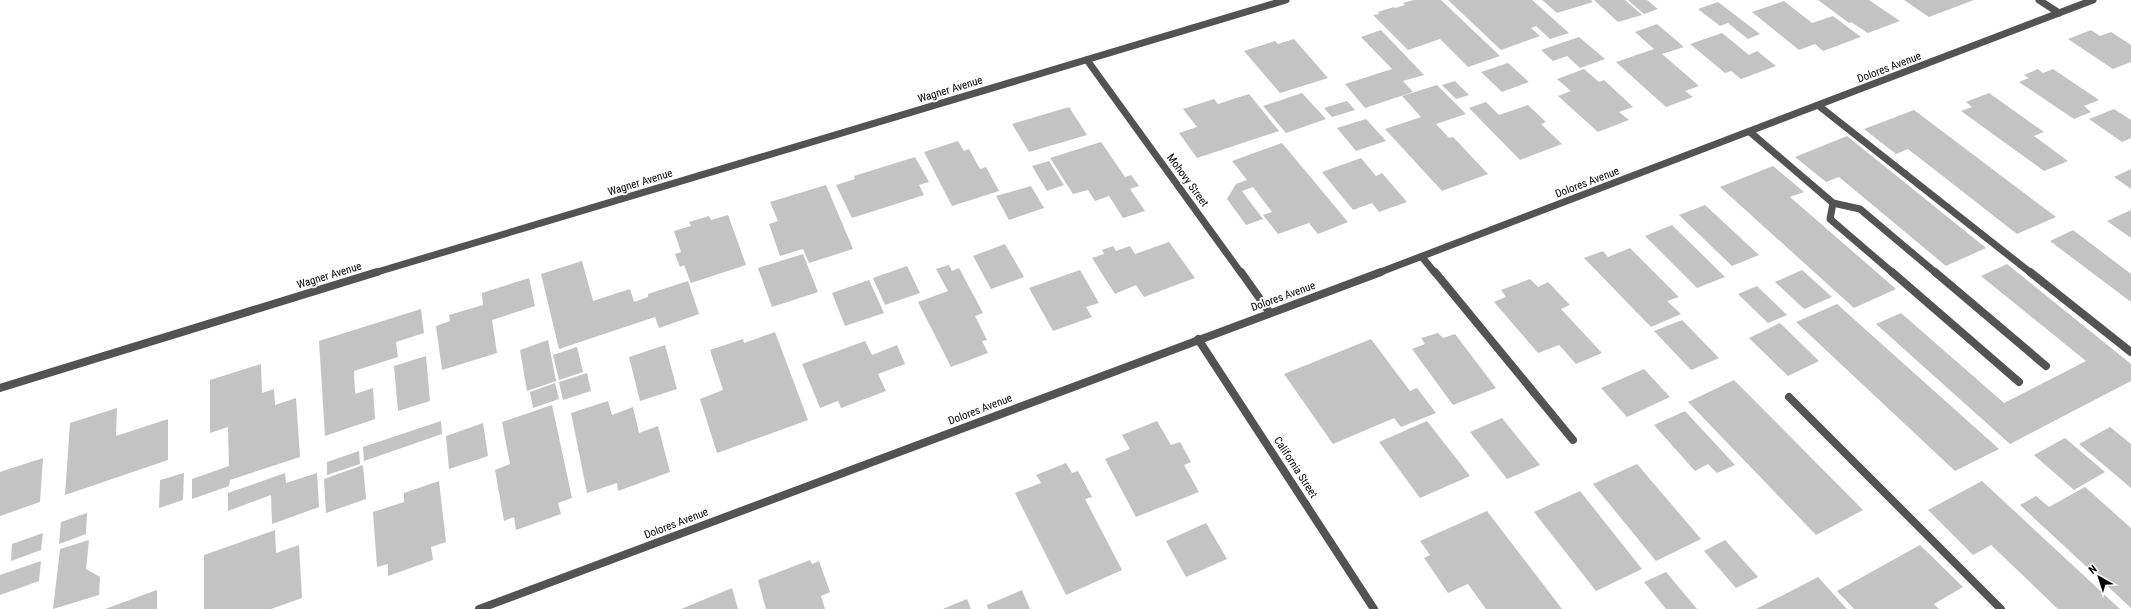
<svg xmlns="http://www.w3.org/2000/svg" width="2131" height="609" font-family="'Roboto Condensed',sans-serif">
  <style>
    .building { fill: #c3c3c3 }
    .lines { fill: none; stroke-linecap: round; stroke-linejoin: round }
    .lane-far1 { stroke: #535353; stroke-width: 7 }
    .lane { stroke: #535353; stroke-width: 8 }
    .street-far1 { stroke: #535353; stroke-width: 7 }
    .street { stroke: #535353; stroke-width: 8 }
    .labels { text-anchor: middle; stroke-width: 4; stroke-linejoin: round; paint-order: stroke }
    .street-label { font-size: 11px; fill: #000; stroke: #fff }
  </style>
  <rect width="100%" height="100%" fill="#fff"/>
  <g class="building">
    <path d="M1414,0H1441L1500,56L1468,67L1440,39L1408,50L1373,15L1379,14L1378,12L1394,7L1395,8L1405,5L1403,3Z"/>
    <path d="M1448,0H1532L1569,33L1550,39L1536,26L1531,28L1540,36L1501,50Z"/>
    <path d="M1542,0H1591L1593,2L1557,13Z"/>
    <path d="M1594,0H1625L1642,15L1618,22Z"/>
    <path d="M1628,0H1647L1658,9L1644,14Z"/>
    <path d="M1818,0H1869L1900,21L1868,33L1851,22L1849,23Z"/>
    <path d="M1904,0H1974L1929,17Z"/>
    <path d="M1784,1L1812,23L1833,16L1861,37L1823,51L1815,44L1799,50L1752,12Z"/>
    <path d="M1718,2L1760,34L1748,39L1728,23L1720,26L1698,9Z"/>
    <path d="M1657,24L1684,47L1662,54L1699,86L1685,91L1693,97L1666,107L1616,62L1654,49L1635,32Z"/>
    <path d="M1381,30L1424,75L1403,81L1413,92L1365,108L1345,84L1392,69L1361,37Z"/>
    <path d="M2091,30L2100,36L2111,32L2131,45V62L2113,69L2068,39Z"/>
    <path d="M1722,33L1749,55L1757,51L1776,66L1741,79L1731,71L1725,73L1690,44Z"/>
    <path d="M1579,37L1605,59L1580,68L1567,56L1553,61L1541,50Z"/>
    <path d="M1294,39L1328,78L1280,93L1244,51L1275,41L1278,44Z"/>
    <path d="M1508,63L1529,82L1502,92L1481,72Z"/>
    <path d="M1584,69L1599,82L1604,80L1633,107L1619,112L1629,120L1598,132L1558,96L1571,91L1557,79Z"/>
    <path d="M2038,69L2043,73L2053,69L2099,100L2084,106L2091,112L2074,119L2019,82L2029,78L2024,75Z"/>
    <path d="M1455,81L1469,95L1456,99L1442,85Z"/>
    <path d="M1437,85L1466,114L1436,124L1449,138L1453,137L1488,174L1442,191L1385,129L1421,117L1402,96Z"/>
    <path d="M1302,93L1326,119L1286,133L1263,106Z"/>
    <path d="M1989,93L2044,132L2034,136L2068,161L2044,171L1961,111L1972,107L1966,102Z"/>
    <path d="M1249,94L1279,131L1197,158L1179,133L1197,127L1183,109L1214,99L1218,104Z"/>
    <path d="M1347,101L1355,110L1332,117L1324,108Z"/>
    <path d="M1486,102L1499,115L1528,105L1546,122L1541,124L1562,144L1520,160L1469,108Z"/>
    <path d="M1069,107L1087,135L1029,152L1012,124Z"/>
    <path d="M2114,109L2131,120V138L2122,142L2089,119Z"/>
    <path d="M1914,110L2056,217L2017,234L1908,149L1896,154L1864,129Z"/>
    <path d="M1366,119L1386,141L1356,151L1337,128Z"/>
    <path d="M1847,136L1986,248L1946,266L1839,177L1826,182L1795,157Z"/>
    <path d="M958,141L964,151L969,149L980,169L986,167L999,191L952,206L924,152Z"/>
    <path d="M1101,142L1125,177L1131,175L1139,186L1130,189L1145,211L1123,218L1109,196L1095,201L1088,190L1073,194L1050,158Z"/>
    <path d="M1282,143L1348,222L1318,234L1309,223L1278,234L1263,215L1272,212L1253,187L1242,191L1263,219L1246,225L1227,199L1236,184L1247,180L1232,161Z"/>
    <path d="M915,157L929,182L919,185L924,195L852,218L836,185L855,179L854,176Z"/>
    <path d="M1361,158L1376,176L1382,173L1407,202L1379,212L1372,203L1353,210L1322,172Z"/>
    <path d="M1049,161L1064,185L1047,191L1032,166Z"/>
    <path d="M1773,166L1804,192L1790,197L1896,289L1854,308L1720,187Z"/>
    <path d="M2131,169V189L2114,177Z"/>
    <path d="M826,185L853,249L809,263L803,249L780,256L769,224L778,221L770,202Z"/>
    <path d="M1031,186L1044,208L1009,220L996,196Z"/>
    <path d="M1705,205L1759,255L1732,266L1679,215Z"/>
    <path d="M2131,210V238L2107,221Z"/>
    <path d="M728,215L746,265L691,283L684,265L680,267L675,254L681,252L674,231L691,226L689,222L709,216L711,220Z"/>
    <path d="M1672,225L1725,277L1697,288L1645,236Z"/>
    <path d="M2073,230L2131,274V302L2050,241Z"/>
    <path d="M1169,242L1195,278L1144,297L1136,285L1115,294L1092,258L1104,254L1102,250L1113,246L1116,251L1130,246L1135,254Z"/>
    <path d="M1005,244L1024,277L991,289L973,256Z"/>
    <path d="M1630,248L1679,297L1667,301L1681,314L1651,327L1584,258L1603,251L1608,257Z"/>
    <path d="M803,254L818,292L772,307L758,268Z"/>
    <path d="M582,261L593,301L630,289L634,302L648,297V294L688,281L699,314L659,328L655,317L559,349L541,274Z"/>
    <path d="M2007,264L2131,364V381L2010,444L1876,324L1901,313L2004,403L2086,361L1981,276Z"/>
    <path d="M949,265L952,271L959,268L983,313L975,316L987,340L982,341L988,353L951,367L918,302L948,291L936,269Z"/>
    <path d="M907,266L920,293L885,305L873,278Z"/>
    <path d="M1080,270L1099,303L1086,307L1092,317L1053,331L1029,288Z"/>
    <path d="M1802,270L1832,297L1804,309L1775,282Z"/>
    <path d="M529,278L535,306L492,320L497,353L442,370L436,326L450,321L449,315L483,305L482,293Z"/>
    <path d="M1530,279L1538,287L1548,282L1570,305L1561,309L1602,353L1576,364L1559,345L1538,353L1494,302L1506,297L1501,290Z"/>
    <path d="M869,280L884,313L845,326L832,293Z"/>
    <path d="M1757,286L1787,315L1768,323L1738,294Z"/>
    <path d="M1837,304L1999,449L1955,471L1796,322Z"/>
    <path d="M421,309L424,333L396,342L398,357L354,371L355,394L373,388L375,419L325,436L319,341Z"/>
    <path d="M1682,320L1719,358L1691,370L1654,331Z"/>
    <path d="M1780,323L1819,361L1788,376L1749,338Z"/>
    <path d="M775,332L808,420L717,453L700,399L723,390L710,350L743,339L744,343Z"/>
    <path d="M1438,333L1443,338L1455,334L1496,388L1453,405L1412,349L1425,344L1421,338Z"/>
    <path d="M1371,339L1410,391L1417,388L1436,413L1401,427L1394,418L1333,444L1284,374Z"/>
    <path d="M548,340L556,381L527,391L520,350Z"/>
    <path d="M865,341L872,355L897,345L905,364L878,374L886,391L841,408L838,401L820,408L802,364Z"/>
    <path d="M665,345L677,389L640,401L629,357Z"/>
    <path d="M577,347L583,372L559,380L553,355Z"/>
    <path d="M426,356L430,401L398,411L394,366Z"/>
    <path d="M261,364L262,393L274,389L275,405L296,398L300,457L230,480L229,486L192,499V479L229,466L228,427L210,433V380Z"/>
    <path d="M1644,369L1670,397L1627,417L1601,388Z"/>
    <path d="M587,373L591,391L563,400L559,382Z"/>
    <path d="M1734,380L1863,510L1816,535L1688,402Z"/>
    <path d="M555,383L559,399L533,408L530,392Z"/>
    <path d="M608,401L612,415L633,407L639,433L658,426L670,472L618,491L617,483L587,493L571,413Z"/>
    <path d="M552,405L572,498L558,503L561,514L516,530L514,517L504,521L495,470L510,464L502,422Z"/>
    <path d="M117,408L116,436L168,419V460L65,495L70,423Z"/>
    <path d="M1685,411L1735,465L1717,473L1708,464L1695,471L1654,425Z"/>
    <path d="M1502,418L1540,465L1507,479L1470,432Z"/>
    <path d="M441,421L442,434L364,461L363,447Z"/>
    <path d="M1157,421L1171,445L1180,442L1191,462L1184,465L1199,492L1136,517L1105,459L1130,449L1122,435Z"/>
    <path d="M1427,421L1470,476L1420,498L1379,442Z"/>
    <path d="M483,423L488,456L449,469L446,436Z"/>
    <path d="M2110,427L2131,444V488L2079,444Z"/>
    <path d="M2065,438L2105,472L2074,490L2034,455Z"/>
    <path d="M359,451L360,464L327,475V462Z"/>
    <path d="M43,458L40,502L0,516V472Z"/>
    <path d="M1066,463L1072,473L1078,471L1092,497L1085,499L1122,570L1066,595L1015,493L1041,483L1036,475Z"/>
    <path d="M1637,464L1701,539L1656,561L1593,484Z"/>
    <path d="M363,465L366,499L326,513L324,479Z"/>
    <path d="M184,473L183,500L159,508L160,480Z"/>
    <path d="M285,473L286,483L317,473L319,507L272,524L271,495L228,511V493Z"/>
    <path d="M439,481L446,542L431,547L433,560L388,576V564L377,567L373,512L404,502V493Z"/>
    <path d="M1982,481L2120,609H2058L1991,545L1973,555L1928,510Z"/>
    <path d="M2085,487L2131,528V608L2020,505L2036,496L2049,507Z"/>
    <path d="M1580,491L1642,569L1596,591L1534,512Z"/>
    <path d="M1487,511L1562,609H1486L1468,584L1448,593L1424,558L1430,555L1420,541Z"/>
    <path d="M87,513L86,534L59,544L61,522Z"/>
    <path d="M1206,523L1227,559L1186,577L1166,541Z"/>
    <path d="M275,530L276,553L299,545L302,598L271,609H204V555Z"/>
    <path d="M43,533L41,550L11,561L12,544Z"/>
    <path d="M89,540L86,569L100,577L99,595L53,609L60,549Z"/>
    <path d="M1725,540L1758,577L1736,588L1704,551Z"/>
    <path d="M1920,545L1963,587L1934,604L1939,609H1854L1837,591Z"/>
    <path d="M810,560L812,564L819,561L830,592L821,596L825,609H766L758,580Z"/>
    <path d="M41,561L39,581L0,595V575Z"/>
    <path d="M1666,572L1697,609H1666L1644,582Z"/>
    <path d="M1818,577L1847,609H1756Z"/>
    <path d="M732,588L738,609H681Z"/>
    <path d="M157,590V609H105Z"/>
    <path d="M1022,590L1030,609H988L987,605Z"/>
    <path d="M967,599L971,609H943Z"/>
  </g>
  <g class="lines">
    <g class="lane-far1">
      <path d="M2039,0L2059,13"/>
      <path d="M1819,106L2031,273"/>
      <path d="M1750,132L1833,203L1860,209L1936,273"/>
      <path d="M1833,203L1830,219L1893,273"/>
      <path d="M1422,257L1435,273"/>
    </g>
    <g class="lane">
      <path d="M1435,272L1573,440"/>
      <path d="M1892,272L2019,382"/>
      <path d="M1935,272L2046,366"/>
      <path d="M2030,272L2131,352"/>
      <path d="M1789,397L2001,609"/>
    </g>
    <g class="street-far1">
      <path d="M1087,60L1241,273"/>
      <path d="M374,273L1286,0"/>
      <path d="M1378,273L2093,0"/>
    </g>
    <g class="street">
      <path d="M1241,272L1270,313"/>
      <path d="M1198,339L1374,609"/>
      <path d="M0,388L377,272"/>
      <path d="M479,609L1381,272"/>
    </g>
  </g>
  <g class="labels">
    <g class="street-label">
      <text transform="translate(1889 67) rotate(-21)" y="4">Dolores Avenue</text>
      <text transform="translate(950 89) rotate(-17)" y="4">Wagner Avenue</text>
      <text transform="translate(1188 180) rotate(54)" y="4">Mohovy Street</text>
      <text transform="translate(640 182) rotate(-17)" y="4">Wagner Avenue</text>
      <text transform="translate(1587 182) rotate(-21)" y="4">Dolores Avenue</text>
      <text transform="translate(329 275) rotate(-17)" y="4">Wagner Avenue</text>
      <text transform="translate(1283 296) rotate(-20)" y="4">Dolores Avenue</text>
      <text transform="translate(980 409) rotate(-21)" y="4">Dolores Avenue</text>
      <text transform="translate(1296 467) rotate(57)" y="4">California Street</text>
      <text transform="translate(676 523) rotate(-21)" y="4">Dolores Avenue</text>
    </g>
  </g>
  <g transform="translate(2099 577) rotate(321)" stroke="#ffffff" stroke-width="3" paint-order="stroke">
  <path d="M0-3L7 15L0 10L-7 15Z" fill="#000000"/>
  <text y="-6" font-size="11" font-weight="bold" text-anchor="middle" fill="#000000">N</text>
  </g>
</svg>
